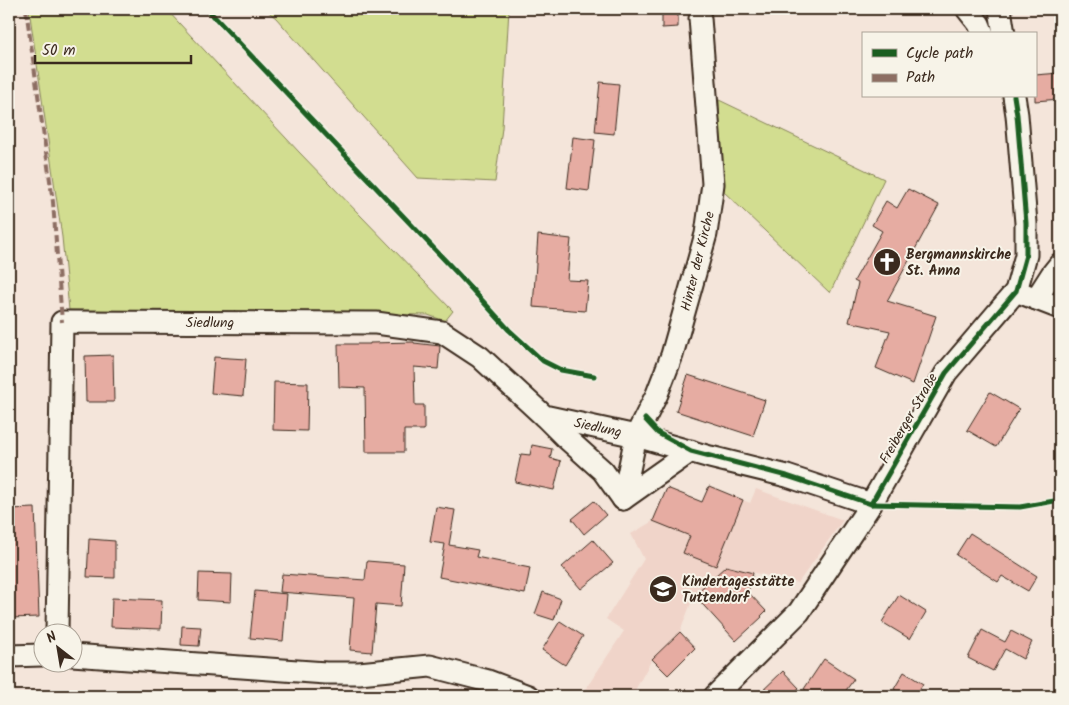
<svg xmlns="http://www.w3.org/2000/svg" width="1069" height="705" font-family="Kalam,sans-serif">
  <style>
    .built { fill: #f0d4c9 }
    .green { fill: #d2dd90; stroke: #868457 }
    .building { fill: #e6aca2; stroke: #3b2a1e }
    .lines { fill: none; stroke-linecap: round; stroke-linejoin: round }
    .minor-casing { stroke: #3b2a1e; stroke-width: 25 }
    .minor { stroke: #f7f3e8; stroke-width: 21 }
    .quiet { stroke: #8d6e63; stroke-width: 4; stroke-dasharray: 8 4; stroke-linecap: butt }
    .cycleway-casing { stroke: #f7f3e8; stroke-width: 8 }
    .cycleway { stroke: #1b5e20; stroke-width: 5 }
    .labels { text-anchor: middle; stroke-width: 4; stroke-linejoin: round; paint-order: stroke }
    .poi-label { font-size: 14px; font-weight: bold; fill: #3b2a1e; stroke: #f7f3e8; text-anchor: start }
    .street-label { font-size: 14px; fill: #3b2a1e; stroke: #f7f3e8 }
  </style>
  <rect width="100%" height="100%" fill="#f4e5da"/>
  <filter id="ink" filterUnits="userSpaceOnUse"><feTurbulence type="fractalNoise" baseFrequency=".02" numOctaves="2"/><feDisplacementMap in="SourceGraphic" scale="10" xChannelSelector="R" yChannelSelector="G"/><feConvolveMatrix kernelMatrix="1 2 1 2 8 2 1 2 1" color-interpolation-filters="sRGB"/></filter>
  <g filter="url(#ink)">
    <path class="built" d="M709,486L750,503L756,489L843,520L798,583L726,566L694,595L680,632L652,659L632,696H581L624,631L606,619L644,559L631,534L653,521L667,488L702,502Z"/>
    <g class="green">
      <path d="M29,9H166L299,152L453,311L445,321L428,315L69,310L62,237Z"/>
      <path d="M265,9H509L502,128L495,182L418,178L276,18Z"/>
      <path d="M719,100L884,179L830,293L722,190Z"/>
    </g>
    <g class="building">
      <path d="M662,9H678V27L662,28Z"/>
      <path d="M1060,73V99L1035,101V75Z"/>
      <path d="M600,82L619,84L614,134L595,132Z"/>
      <path d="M573,137L595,140L589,191L567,188Z"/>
      <path d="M908,189L939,205L887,301L936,316L913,384L876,368L890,331L849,322L858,283L854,281L882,231L872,225L886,201L897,208Z"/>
      <path d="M538,235L571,239L567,280L588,281L585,311L533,307Z"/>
      <path d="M414,342V343L440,346L438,369L414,367L415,405H424V430H404V452H366L365,388L339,387L338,344H370V343Z"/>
      <path d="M113,355L114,402H86L85,356Z"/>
      <path d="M214,357L246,359L243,396L211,393Z"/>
      <path d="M688,375L765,400L753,436L676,411Z"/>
      <path d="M274,382L308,383L307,431L273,430Z"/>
      <path d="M990,392L1019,409L996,447L967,430Z"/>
      <path d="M532,445L552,449L550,458L561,461L554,490L515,482L521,454L530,455Z"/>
      <path d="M709,486L743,500L716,566L683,553L690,536L653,521L667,488L702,502Z"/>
      <path d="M594,501L606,515L584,534L572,519Z"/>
      <path d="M436,507L455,510L449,545L478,550L476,557L530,568L525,594L439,577L445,544L430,542Z"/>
      <path d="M35,508L39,617L9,618V509Z"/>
      <path d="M970,533L1037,576L1028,591L1002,576L998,582L956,555Z"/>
      <path d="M89,539L115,541V578L87,577Z"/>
      <path d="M593,540L613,563L581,589L562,567Z"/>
      <path d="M367,561L404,564L401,606L376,604L372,652L350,650L354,598L280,592L282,574L365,580Z"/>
      <path d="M726,566L753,573L748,592L766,611L761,616L762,617L736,641L694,595Z"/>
      <path d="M199,573L232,574L231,602L198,600Z"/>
      <path d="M255,591L287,594L283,641L250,638Z"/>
      <path d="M543,592L561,599L554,620L535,614Z"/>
      <path d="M899,595L926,612L910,639L882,622Z"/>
      <path d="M112,598L162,600L161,629L111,627Z"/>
      <path d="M560,621L583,636L565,665L542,650Z"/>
      <path d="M182,626L201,627L199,646L181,645Z"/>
      <path d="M982,630L1005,642L1011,631L1032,642L1023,659L1005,649L993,671L968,658Z"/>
      <path d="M680,632L695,648L668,675L652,659Z"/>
      <path d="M824,659L854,679L842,696H815L804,689Z"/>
      <path d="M783,671L799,688L790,696H757Z"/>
      <path d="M904,672L923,684L915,696H904L894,689Z"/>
    </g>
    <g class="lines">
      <defs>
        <g id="minor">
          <path d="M967,9L979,24L983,34"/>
          <path d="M1000,9L1004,34"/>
          <path d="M1016,291L1060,308"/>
          <path d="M1036,299L1052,274L1060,264"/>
          <path d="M544,416L565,437L603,471L623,499"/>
          <path d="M691,451L623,499L636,436L657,394L672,355L706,234L713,184L700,18"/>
          <path d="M57,632L62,322L376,323L442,332L480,357L544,416L636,436L710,457L787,476L871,504"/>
          <path d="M72,655L326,673H359L430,666L488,681L528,696"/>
          <path d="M9,656L42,655"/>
          <path d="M715,696L799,612L871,504L946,373L1016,291L1026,255V223L1017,115L1014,96"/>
        </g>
      </defs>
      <use href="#minor" class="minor-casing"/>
      <use href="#minor" class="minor"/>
      <path class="quiet" d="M26,9L53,202L62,322"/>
      <defs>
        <g id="cycleway">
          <path d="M207,9L459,275L509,330L543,361L561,370L594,376"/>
          <path d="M645,419L658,433L691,451L787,476L871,504L1020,507L1060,500"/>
          <path d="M871,504L946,373L1016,291L1026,255V223L1017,115L1014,96"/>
        </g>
      </defs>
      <use href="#cycleway" class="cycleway-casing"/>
      <use href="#cycleway" class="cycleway"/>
    </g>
  </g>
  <defs>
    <symbol id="church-disc" viewBox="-11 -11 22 22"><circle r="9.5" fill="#3b2a1e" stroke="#f7f3e8"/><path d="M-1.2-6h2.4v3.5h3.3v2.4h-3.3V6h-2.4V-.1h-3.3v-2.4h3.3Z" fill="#fff"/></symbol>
    <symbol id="school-disc" viewBox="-11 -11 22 22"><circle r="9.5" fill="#3b2a1e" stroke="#f7f3e8"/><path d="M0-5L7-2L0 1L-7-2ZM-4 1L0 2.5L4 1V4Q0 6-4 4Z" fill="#fff"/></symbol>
  </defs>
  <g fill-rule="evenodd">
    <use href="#church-disc" x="871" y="246" width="32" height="32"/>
    <use href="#school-disc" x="647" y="573" width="32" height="32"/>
  </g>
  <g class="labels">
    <g class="poi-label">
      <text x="906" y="259">Bergmannskirche<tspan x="906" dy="16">St. Anna</tspan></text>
      <text x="682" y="586">Kindertagesstätte<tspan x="682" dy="16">Tuttendorf</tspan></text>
    </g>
    <g class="street-label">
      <text transform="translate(697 261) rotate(-76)" y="5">Hinter der Kirche</text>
      <text x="210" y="327">Siedlung</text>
      <text transform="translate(908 418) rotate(-60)" y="5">Freiberger Straße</text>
      <text transform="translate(598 427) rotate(12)" y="5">Siedlung</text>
    </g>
  </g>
  <rect width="1069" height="705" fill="none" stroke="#f7f3e8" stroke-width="30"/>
  <rect x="15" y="15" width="1039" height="675" fill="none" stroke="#3b2a1e" stroke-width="2" filter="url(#ink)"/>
  <rect x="862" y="32" width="175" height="65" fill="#f7f3e8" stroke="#aca397"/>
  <rect x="872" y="49" width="25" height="8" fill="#1b5e20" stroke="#aca397"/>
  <text x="906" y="58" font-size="15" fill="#3b2a1e">Cycle path</text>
  <rect x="872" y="74" width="25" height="8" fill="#8d6e63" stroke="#aca397"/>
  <text x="906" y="82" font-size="15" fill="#3b2a1e">Path</text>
  <g transform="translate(58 648) rotate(329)"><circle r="24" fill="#f7f3e8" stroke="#aca397"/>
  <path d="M0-4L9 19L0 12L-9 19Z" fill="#3b2a1e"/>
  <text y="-8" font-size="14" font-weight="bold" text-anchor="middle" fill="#3b2a1e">N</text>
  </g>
  <path d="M35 55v8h156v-8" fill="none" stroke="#3b2a1e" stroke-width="2.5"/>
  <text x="42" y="55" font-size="15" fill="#3b2a1e" stroke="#f7f3e8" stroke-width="4" paint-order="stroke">50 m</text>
</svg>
